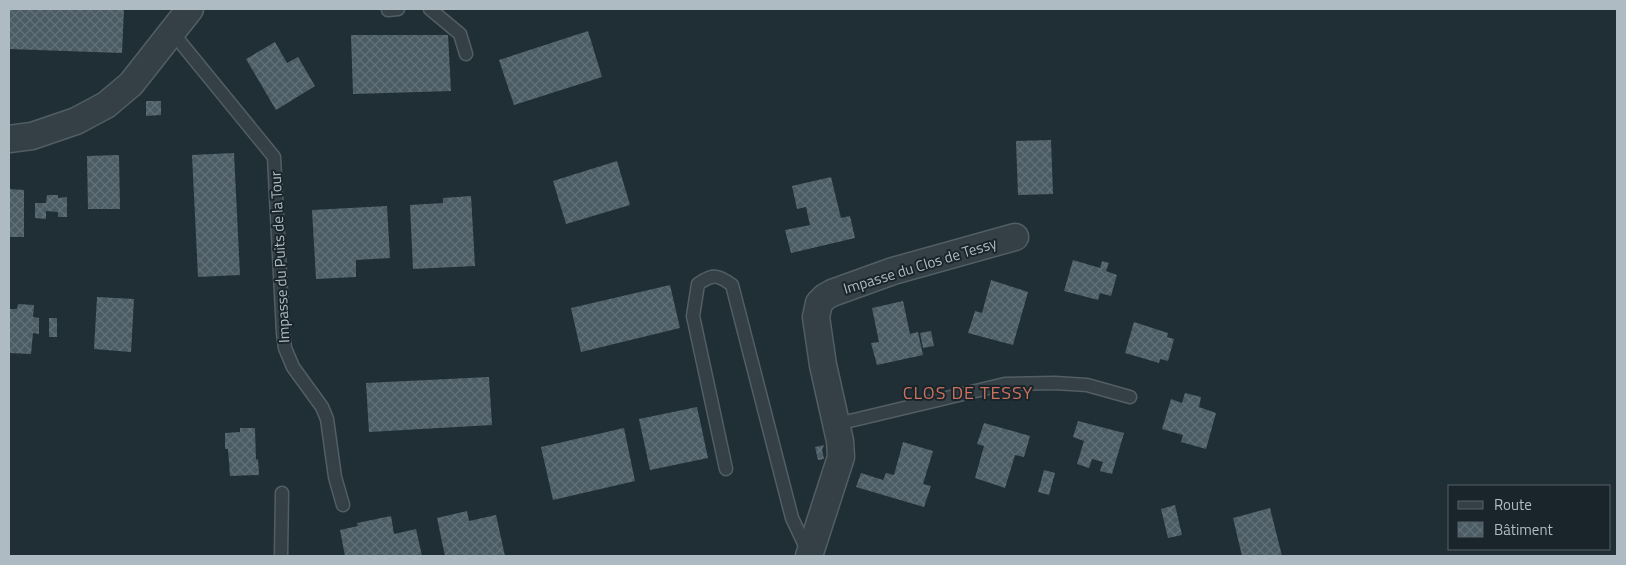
<svg xmlns="http://www.w3.org/2000/svg" width="1626" height="565" font-family="'Titillium Web',sans-serif">
  <style>
    .building { fill: url(#building-cross-hatch) }
    .lines { fill: none; stroke-linecap: round; stroke-linejoin: round }
    .service-casing { stroke: #515e64; stroke-width: 15 }
    .minor-casing { stroke: #515e64; stroke-width: 29 }
    .service { stroke: #344046; stroke-width: 12 }
    .minor { stroke: #344046; stroke-width: 26 }
    .labels { text-anchor: middle; stroke-width: 4; stroke-linejoin: round; paint-order: stroke }
    .street-label { font-size: 15px; fill: #aebbc3; stroke: #19252a }
    .quarter-label { font-size: 18px; letter-spacing: 1px; fill: #cc715f; stroke: #19252a }
  </style>
  <defs>
    <pattern id="building-cross-hatch" width="8" height="8" patternUnits="userSpaceOnUse" patternTransform="scale(1.25)"><rect width="8" height="8" fill="#4c5c64"/><path d="M0 0l8 8M0 8l8-8" fill="none" stroke="#637179"/></pattern>
  </defs>
  <rect width="100%" height="100%" fill="#202f35"/>
  <g class="building">
    <path d="M9,9H124L122,53L9,49Z"/>
    <path d="M588,31L602,77L514,105L499,60Z"/>
    <path d="M351,35H448L451,91L353,94Z"/>
    <path d="M275,42L287,63L298,57L315,86L276,110L246,59Z"/>
    <path d="M146,101H161V115L146,116Z"/>
    <path d="M1051,140L1053,194L1018,195L1016,141Z"/>
    <path d="M234,153L240,275L198,277L192,155Z"/>
    <path d="M119,155L120,209H88L87,156Z"/>
    <path d="M617,161L630,205L566,224L553,181Z"/>
    <path d="M831,177L841,218L850,216L855,238L791,253L785,230L810,225L806,207L797,209L792,186Z"/>
    <path d="M9,189L24,190V237H9Z"/>
    <path d="M47,195H58V198L67,197V217H58V212L46,211V219L35,218V203H46Z"/>
    <path d="M471,196L475,266L413,269L410,205L443,203V198Z"/>
    <path d="M387,206L390,258L356,260V277L316,279L312,210Z"/>
    <path d="M1073,260L1100,268L1102,261L1109,263L1106,271L1117,275L1111,296L1100,293L1098,300L1064,291Z"/>
    <path d="M991,280L1028,292L1013,345L968,333L975,311L982,313Z"/>
    <path d="M670,285L680,328L581,352L571,308Z"/>
    <path d="M97,297L134,299L131,352L94,349Z"/>
    <path d="M903,301L910,334L918,332L923,355L877,365L871,343L879,342L872,308Z"/>
    <path d="M18,304L34,305L33,317L39,318V334L33,333L31,354L9,353V309H17Z"/>
    <rect x="49" y="318" width="8" height="19"/>
    <path d="M1134,322L1168,333L1167,337L1174,339L1168,361L1160,359L1159,363L1125,353Z"/>
    <path d="M931,331L934,346L923,348L920,333Z"/>
    <path d="M489,377L492,425L369,432L366,383Z"/>
    <path d="M1185,393L1201,397L1199,407L1216,413L1206,449L1181,442L1183,435L1162,429L1171,399L1182,403Z"/>
    <path d="M697,407L708,458L650,470L639,419Z"/>
    <path d="M1078,421L1124,433L1112,474L1100,471L1103,462L1092,459L1089,468L1077,464L1084,441L1073,437Z"/>
    <path d="M984,423L1030,436L1024,457L1015,455L1005,488L975,478L984,446L977,444Z"/>
    <path d="M240,428H255L256,460L258,459L259,475L230,476L228,449H225V433L240,432Z"/>
    <path d="M624,428L635,481L553,500L541,447Z"/>
    <path d="M903,442L933,451L923,484L931,486L924,507L856,487L861,473L883,480L886,473L894,475Z"/>
    <path d="M824,445L822,450L824,459L818,460L815,447Z"/>
    <path d="M1044,470L1055,473L1049,495L1038,492Z"/>
    <path d="M1175,505L1182,535L1168,538L1161,509Z"/>
    <path d="M1270,508L1282,556H1242L1233,518Z"/>
    <path d="M467,511L469,521L496,515L505,556H445L437,518Z"/>
    <path d="M391,516L394,534L416,529L422,556H345L340,530L358,526L357,523Z"/>
  </g>
  <g class="lines">
    <defs>
      <g id="service">
        <path d="M388,9V10L398,9"/>
        <path d="M430,9L460,34L466,54"/>
        <path d="M172,32L274,157L283,333L285,348L293,367L322,407L327,419L335,477L343,505"/>
        <path d="M837,424L1005,384L1055,383L1087,385L1130,397"/>
        <path d="M726,469L693,316L698,284C713,274 717,274 732,285L792,518L808,552"/>
        <path d="M281,556L282,493"/>
      </g>
      <g id="minor">
        <path d="M9,139L32,136L76,121L106,105L131,84L190,9"/>
        <path d="M809,556L841,457L840,441L823,365L816,317L819,303L825,297L832,293L893,271L1015,237"/>
      </g>
    </defs>
    <use href="#service" class="service-casing"/>
    <use href="#minor" class="minor-casing"/>
    <use href="#service" class="service"/>
    <use href="#minor" class="minor"/>
  </g>
  <g class="labels">
    <g class="street-label">
      <text transform="translate(280 257) rotate(-93)" y="5">Impasse du Puits de la Tour</text>
      <text transform="translate(920 266) rotate(-17)" y="5">Impasse du Clos de Tessy</text>
    </g>
    <g class="quarter-label">
      <text x="968" y="399">CLOS DE TESSY</text>
    </g>
  </g>
  <rect width="1626" height="565" fill="none" stroke="#aebbc3" stroke-width="20"/>
  <rect x="1448" y="485" width="162" height="65" fill="#19252a" stroke="#556167"/>
  <rect x="1458" y="501" width="25" height="8" fill="#344046" stroke="#556167"/>
  <text x="1494" y="510" font-size="15" fill="#aebbc3">Route</text>
  <rect x="1458" y="522" width="25" height="15" fill="url(#building-cross-hatch)" stroke="#556167"/>
  <text x="1494" y="535" font-size="15" fill="#aebbc3">Bâtiment</text>
</svg>
